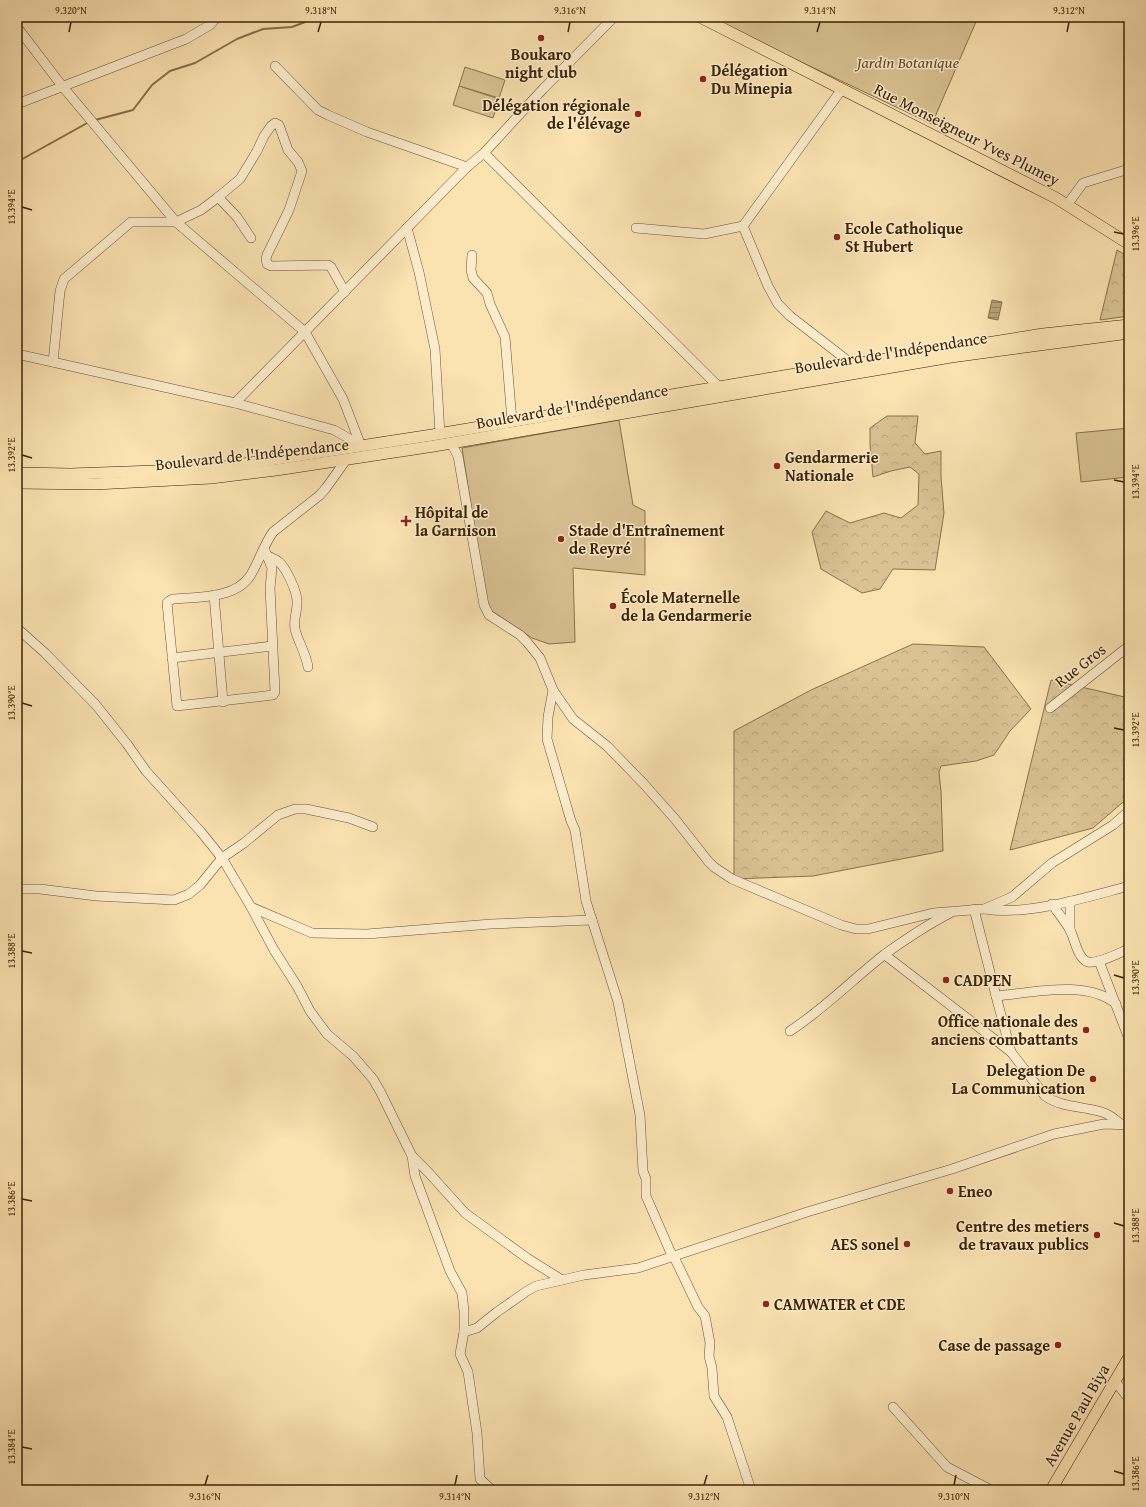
<svg xmlns="http://www.w3.org/2000/svg" width="1146" height="1507" font-family="'Gentium Book Plus',serif">
  <style>
    .forest { fill: url(#forest-crowns); stroke: #8a724e }
    .garden { fill: #dac294; stroke: #8a724e }
    .water { fill: url(#water-rules); stroke: #876f4b }
    .lines { fill: none; stroke-linecap: round; stroke-linejoin: round }
    .stream { stroke: #876f4b; stroke-width: 2 }
    .minor-casing { stroke: #6b5332; stroke-width: 10 }
    .major-casing { stroke: #3b2308; stroke-width: 12 }
    .minor { stroke: #fceccc; stroke-width: 9 }
    .major { stroke: #fbe2b1; stroke-width: 11 }
    .ticks { fill: none; stroke: #3b2308; stroke-width: 1.5 }
    .poi-dot { fill: #8f2418; stroke: #fceccc; stroke-width: 1.5 }
    .labels { text-anchor: middle; stroke-width: 3; stroke-linejoin: round; paint-order: stroke }
    .poi-label { font-size: 16px; font-weight: bold; fill: #3b2308; stroke: #fceccc; text-anchor: start }
    .park-label { font-size: 16px; font-style: italic; fill: #634b2b; stroke: #fceccc }
    .street-label { font-size: 16px; fill: #3b2308; stroke: #fceccc }
    .neatline { fill: none; stroke: #3b2308; stroke-width: 1.5 }
    .ticks-label { font-size: 10px; text-anchor: middle; fill: #3b2308 }
  </style>
  <defs>
    <pattern id="forest-crowns" width="20" height="18" patternUnits="userSpaceOnUse"><rect width="20" height="18" fill="#dac294"/><path d="M2 6a3 3 0 1 1 6 0M12 15a3 3 0 1 1 6 0" fill="none" stroke="#bca67e"/></pattern>
    <pattern id="water-rules" width="6" height="5" patternUnits="userSpaceOnUse"><rect width="6" height="5" fill="#baa178"/><path d="M0 2.5h6" fill="none" stroke="#988360"/></pattern>
  </defs>
  <rect width="100%" height="100%" fill="#fbe2b1"/>
  <filter id="stains"><feTurbulence type="fractalNoise" baseFrequency=".005" numOctaves="4"/><feColorMatrix values="0 0 0 0 .2 0 0 0 0 .09 0 0 0 0 .02 0 0 0 .5 -.17"/></filter>
  <radialGradient id="worn" r=".72"><stop offset=".6" stop-color="#630" stop-opacity="0"/><stop offset="1" stop-color="#630" stop-opacity=".3"/></radialGradient>
  <g class="forest">
    <path d="M1117,250L1129,257V316L1100,320Z"/>
    <path d="M887,416H918L915,443L925,454L941,451V477L944,513L935,570L893,569L880,589L862,593L821,569L812,532L826,511L850,523L884,513L901,518L918,505L919,474L910,467L891,471L873,477L870,445V428Z"/>
    <path d="M913,644L984,647L1031,709L1010,731L994,755L976,761L941,766L939,772L941,792L943,851L813,876L734,879V731L811,690Z"/>
    <path d="M1051,680L1129,698V797L1093,828L1010,850Z"/>
  </g>
  <g class="garden">
    <path d="M706,17H978L932,124Z"/>
    <path d="M465,67L505,80L499,98L459,86Z"/>
    <path d="M459,86L499,99L493,118L453,105Z"/>
    <path d="M619,420L633,505L645,511V575L573,568L575,642L549,644L532,638L490,610L485,595L462,448Z"/>
    <path d="M1129,428V477L1081,482L1076,433Z"/>
  </g>
  <path class="water" d="M992,300L1002,302L998,320L988,318Z"/>
  <g class="lines">
    <g class="stream">
      <path d="M95,120L133,110L152,85L170,71L195,63L237,39L263,29L292,27L305,22L312,17"/>
      <path d="M17,162L89,122"/>
    </g>
    <defs>
      <g id="minor">
        <path d="M17,27L63,87L176,222L305,332L343,399L361,446"/>
        <path d="M275,66L318,110L328,115L367,132L467,167"/>
        <path d="M17,104L186,39L210,25L217,17"/>
        <path d="M484,153L718,386"/>
        <path d="M218,197L237,217L251,238"/>
        <path d="M1067,205L1083,183L1129,169"/>
        <path d="M743,226L768,286L778,304L790,316L852,364"/>
        <path d="M407,228L419,272L435,349L440,434"/>
        <path d="M636,228L704,234L743,226L842,89"/>
        <path d="M472,255L471,270L473,278L487,293L490,304L505,337L512,421"/>
        <path d="M17,354L235,403L334,430L355,442L357,447"/>
        <path d="M53,362L60,291L64,279L131,222H176L201,210L217,198L240,179L257,151L264,136L271,126L275,123L279,125L288,150L298,162L302,171L289,210L267,255L266,259L267,264L271,266L328,265L331,267L345,292"/>
        <path d="M235,403L467,167L484,153L543,89L614,17"/>
        <path d="M451,443L458,456L484,605L489,615L520,635L527,642L540,658L553,690L573,719L607,746L643,783L675,819L708,861L714,867L732,879L841,925L856,929H868L933,913L984,909L1012,897L1052,863L1113,825L1129,811"/>
        <path d="M264,548L272,568L270,588L275,692L273,695L177,706L167,603L169,601L173,599C197,597 235,599 250,576C259,562 263,546 273,532L320,495L326,488L346,460"/>
        <path d="M268,556C272,558 276,559 279,562C286,568 297,591 297,601C298,610 293,619 295,629C298,642 306,653 308,667"/>
        <path d="M214,595L223,702"/>
        <path d="M17,628L45,653L96,705L127,744L146,771L201,832L222,858L251,907L274,950L297,986L310,1011L327,1034L353,1056L373,1079L380,1091L412,1156L415,1176L450,1271L462,1293L464,1311V1332L460,1354L468,1372L477,1433L480,1479L492,1490"/>
        <path d="M172,658L272,646"/>
        <path d="M553,690L548,717L547,739L571,821L575,830L586,901L618,1002L640,1115L643,1171L646,1179V1196L670,1251L676,1261L698,1307L705,1316L710,1343L709,1356L712,1368L714,1396L727,1417L751,1490"/>
        <path d="M1050,708L1129,646"/>
        <path d="M17,889H40L96,896L174,900L189,894L200,885L222,858L244,843L278,815L295,809H306L349,818L373,827"/>
        <path d="M1052,904C1058,913 1065,921 1070,930C1075,939 1077,958 1088,962C1098,964 1119,953 1129,949"/>
        <path d="M251,907L312,933L367,934L491,924L592,920"/>
        <path d="M974,909L996,996L1011,1052L1045,1096C1062,1108 1083,1106 1102,1112C1109,1114 1115,1119 1121,1124"/>
        <path d="M985,909C1028,916 1087,897 1129,886"/>
        <path d="M1070,930V901"/>
        <path d="M885,955L1011,1052"/>
        <path d="M1099,961L1129,1039"/>
        <path d="M996,996C1031,993 1087,979 1116,1004"/>
        <path d="M790,1031C824,1009 853,979 885,954C906,939 927,925 950,913"/>
        <path d="M412,1156L429,1173L465,1213L527,1258L562,1280"/>
        <path d="M464,1332L477,1328L497,1312L527,1291L536,1286L584,1275L638,1268L807,1212L952,1169L1054,1134L1104,1124L1129,1125"/>
        <path d="M1115,1381L1129,1399"/>
        <path d="M893,1407L947,1467L991,1490"/>
      </g>
      <g id="major">
        <path d="M700,17L1056,198L1129,244"/>
        <path d="M17,473L71,474L211,469L432,435L867,362L1043,334L1129,325"/>
        <path d="M17,483L95,484L211,478L276,470L434,446L951,357L1129,333"/>
        <path d="M1051,1490L1129,1357"/>
      </g>
    </defs>
    <use href="#minor" class="minor-casing"/>
    <use href="#major" class="major-casing"/>
    <use href="#minor" class="minor"/>
    <use href="#major" class="major"/>
  </g>
  <path class="ticks" d="M69,32L71,22M318,32L321,22M568,32L570,22M817,32L820,22M1067,32L1069,22M22,207L32,210M1114,232L1124,234M22,455L32,458M1114,480L1124,482M22,703L32,706M1114,728L1124,730M22,951L32,953M1114,975L1124,978M22,1199L32,1201M1114,1223L1124,1226M22,1447L32,1449M1114,1471L1124,1474M205,1485L208,1475M455,1485L457,1475M704,1485L707,1475M954,1485L956,1475"/>
  <g class="poi-dot">
    <circle cx="541" cy="38" r="4"/>
    <circle cx="703" cy="79" r="4"/>
    <circle cx="638" cy="114" r="4"/>
    <circle cx="837" cy="237" r="4"/>
    <circle cx="777" cy="466" r="4"/>
    <path d="M404 515h4v4h4v4h-4v4h-4v-4h-4v-4h4z"/>
    <circle cx="561" cy="539" r="4"/>
    <circle cx="613" cy="606" r="4"/>
    <circle cx="946" cy="980" r="4"/>
    <circle cx="1086" cy="1030" r="4"/>
    <circle cx="1093" cy="1079" r="4"/>
    <circle cx="950" cy="1191" r="4"/>
    <circle cx="1097" cy="1235" r="4"/>
    <circle cx="907" cy="1244" r="4"/>
    <circle cx="766" cy="1304" r="4"/>
    <circle cx="1058" cy="1345" r="4"/>
  </g>
  <g class="labels">
    <g class="poi-label">
      <text x="541" y="60" text-anchor="middle">Boukaro<tspan x="541" dy="18">night club</tspan></text>
      <text x="711" y="76">Délégation<tspan x="711" dy="18">Du Minepia</tspan></text>
      <text x="630" y="111" text-anchor="end">Délégation régionale<tspan x="630" dy="18">de l'élévage</tspan></text>
      <text x="845" y="234">Ecole Catholique<tspan x="845" dy="18">St Hubert</tspan></text>
      <text x="785" y="463">Gendarmerie<tspan x="785" dy="18">Nationale</tspan></text>
      <text x="415" y="518">Hôpital de<tspan x="415" dy="18">la Garnison</tspan></text>
      <text x="569" y="536">Stade d'Entraînement<tspan x="569" dy="18">de Reyré</tspan></text>
      <text x="621" y="603">École Maternelle<tspan x="621" dy="18">de la Gendarmerie</tspan></text>
      <text x="954" y="986">CADPEN</text>
      <text x="1078" y="1027" text-anchor="end">Office nationale des<tspan x="1078" dy="18">anciens combattants</tspan></text>
      <text x="1085" y="1076" text-anchor="end">Delegation De<tspan x="1085" dy="18">La Communication</tspan></text>
      <text x="958" y="1197">Eneo</text>
      <text x="1089" y="1232" text-anchor="end">Centre des metiers<tspan x="1089" dy="18">de travaux publics</tspan></text>
      <text x="899" y="1250" text-anchor="end">AES sonel</text>
      <text x="774" y="1310">CAMWATER et CDE</text>
      <text x="1050" y="1351" text-anchor="end">Case de passage</text>
    </g>
    <g class="park-label">
      <text x="908" y="68">Jardin Botanique</text>
    </g>
    <g class="street-label">
      <text transform="translate(967 134) rotate(27)" y="6">Rue Monseigneur Yves Plumey</text>
      <text transform="translate(891 352) rotate(-9)" y="6">Boulevard de l'Indépendance</text>
      <text transform="translate(572 406) rotate(-10)" y="6">Boulevard de l'Indépendance</text>
      <text transform="translate(252 454) rotate(-6)" y="6">Boulevard de l'Indépendance</text>
      <text transform="translate(1080 665) rotate(-38)" y="6">Rue Gros</text>
      <text transform="translate(1076 1415) rotate(-60)" y="6">Avenue Paul Biya</text>
    </g>
  </g>
  <rect width="1146" height="1507" fill="none" stroke="#fbe2b1" stroke-width="44"/>
  <rect x="22" y="22" width="1102" height="1463" class="neatline"/>
  <g class="ticks-label">
    <text x="71" y="14">9.320°N</text>
    <text x="321" y="14">9.318°N</text>
    <text x="570" y="14">9.316°N</text>
    <text x="820" y="14">9.314°N</text>
    <text x="1069" y="14">9.312°N</text>
    <text transform="translate(11 207) rotate(-90)" y="4">13.394°E</text>
    <text transform="translate(1135 234) rotate(-90)" y="4">13.396°E</text>
    <text transform="translate(11 455) rotate(-90)" y="4">13.392°E</text>
    <text transform="translate(1135 482) rotate(-90)" y="4">13.394°E</text>
    <text transform="translate(11 703) rotate(-90)" y="4">13.390°E</text>
    <text transform="translate(1135 730) rotate(-90)" y="4">13.392°E</text>
    <text transform="translate(11 951) rotate(-90)" y="4">13.388°E</text>
    <text transform="translate(1135 978) rotate(-90)" y="4">13.390°E</text>
    <text transform="translate(11 1199) rotate(-90)" y="4">13.386°E</text>
    <text transform="translate(1135 1226) rotate(-90)" y="4">13.388°E</text>
    <text transform="translate(11 1447) rotate(-90)" y="4">13.384°E</text>
    <text transform="translate(1135 1474) rotate(-90)" y="4">13.386°E</text>
    <text x="205" y="1500">9.316°N</text>
    <text x="455" y="1500">9.314°N</text>
    <text x="704" y="1500">9.312°N</text>
    <text x="954" y="1500">9.310°N</text>
  </g>
  <rect width="100%" height="100%" filter="url(#stains)"/>
  <rect width="100%" height="100%" fill="url(#worn)"/>
</svg>
